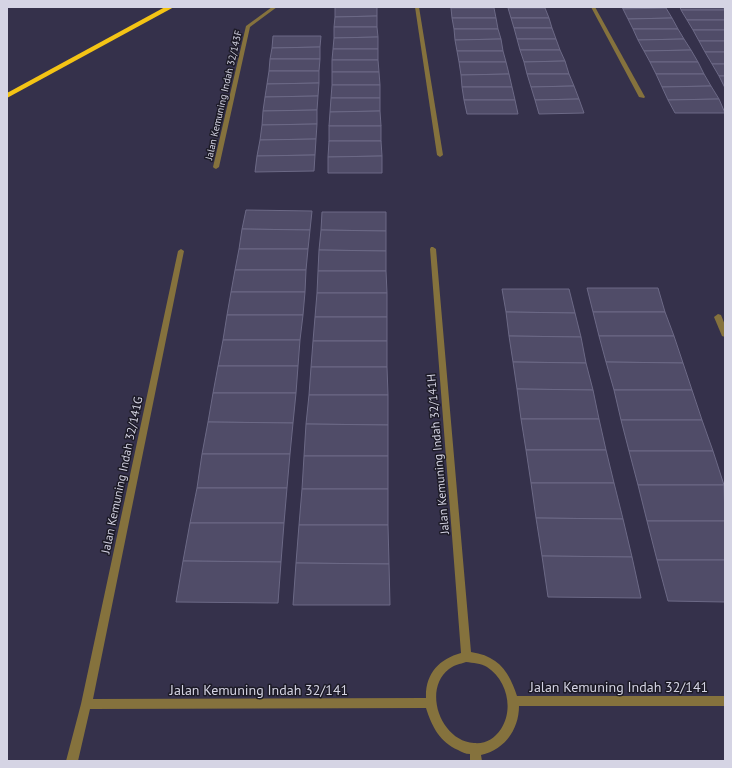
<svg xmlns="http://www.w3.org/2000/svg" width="732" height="768" font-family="'PT Sans',sans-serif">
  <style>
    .building { fill: #504c68; stroke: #6c6986 }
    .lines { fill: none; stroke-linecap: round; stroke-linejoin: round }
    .minor { fill: #85723d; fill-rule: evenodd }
    .motorway { fill: #f4c415; fill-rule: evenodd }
    .labels { text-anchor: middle; stroke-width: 3; stroke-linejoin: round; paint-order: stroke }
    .far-street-label { font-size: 10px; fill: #d5d4e4; stroke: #1d1b27 }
    .street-label { font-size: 12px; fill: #d5d4e4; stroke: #1d1b27 }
    .near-street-label { font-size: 14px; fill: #d5d4e4; stroke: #1d1b27 }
  </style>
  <rect width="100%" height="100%" fill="#35314b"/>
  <g class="building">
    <path d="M335,7H377V16L335,17Z"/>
    <rect x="451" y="7" width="43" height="1"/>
    <path d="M622,7H666V8L623,9Z"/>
    <path d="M680,7H723L725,10H681Z"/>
    <path d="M451,8H494L496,18H452Z"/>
    <path d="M508,8H545L549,18H511Z"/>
    <path d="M666,8L672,18L628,19L623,9Z"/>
    <path d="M681,10H725V20H687Z"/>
    <path d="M377,16V27H334L335,17Z"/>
    <path d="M452,18H496L498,29H454Z"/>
    <path d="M511,18H549L552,28H514Z"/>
    <path d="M672,18L678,29H633L628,19Z"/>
    <path d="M687,20H725V30H693Z"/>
    <path d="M334,27H377L378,37L334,38Z"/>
    <path d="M514,28H552L556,39H517Z"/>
    <path d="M454,29H498L501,39L455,40Z"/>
    <path d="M633,29H678L684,39L638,40Z"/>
    <path d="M693,30H725V41H699Z"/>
    <path d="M273,36H321L320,47L272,48Z"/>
    <path d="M378,37V49H333L334,38Z"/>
    <path d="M501,39L503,51H457L455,40Z"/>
    <path d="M517,39H556L560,50H520Z"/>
    <path d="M684,39L691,50L644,51L638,40Z"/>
    <path d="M699,41H725V52H705Z"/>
    <path d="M320,47V59H270L272,48Z"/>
    <path d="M333,49H378V60H332Z"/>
    <path d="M520,50H560L565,61L524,62Z"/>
    <path d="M691,50L698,62H650L644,51Z"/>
    <path d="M457,51H503L506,62H459Z"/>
    <path d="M705,52H725V64H712Z"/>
    <path d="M270,59H320L319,71H269Z"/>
    <path d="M332,60H378L379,72H332Z"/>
    <path d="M565,61L569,74H527L524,62Z"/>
    <path d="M459,62H506L509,74L461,75Z"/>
    <path d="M650,62H698L704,74H656Z"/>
    <path d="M712,64H725V76H719Z"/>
    <path d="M269,71H319V83L267,84Z"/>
    <path d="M332,72H379L380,85H332Z"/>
    <path d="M509,74L512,87H462L461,75Z"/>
    <path d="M527,74H569L574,86L531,87Z"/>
    <path d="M656,74H704L711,86L662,87Z"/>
    <path d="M719,76H725V88Z"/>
    <path d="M319,83L318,96L265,97L267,84Z"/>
    <path d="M332,85H380V98H331Z"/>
    <path d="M574,86L579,99L535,100L531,87Z"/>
    <path d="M711,86L719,99L668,100L662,87Z"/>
    <path d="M462,87H512L515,100H464Z"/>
    <path d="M318,96L317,110L263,111L265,97Z"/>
    <path d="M331,98H380V111L330,112Z"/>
    <path d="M579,99L584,113L539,114L535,100Z"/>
    <path d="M719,99L725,113H675L668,100Z"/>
    <path d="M464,100H515L518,114H467Z"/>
    <path d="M317,110V124L262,125L263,111Z"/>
    <path d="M380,111L381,126H329L330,112Z"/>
    <path d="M317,124L316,139L260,140L262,125Z"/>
    <rect x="329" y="126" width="52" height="15"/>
    <path d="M316,139L315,155L257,156L260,140Z"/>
    <path d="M329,141H381L382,156L328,157Z"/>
    <path d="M315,155L314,171L255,172L257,156Z"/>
    <path d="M382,156V173H328V157Z"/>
    <path d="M246,210L312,211L310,230L242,229Z"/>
    <path d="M322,212H386V231L321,230Z"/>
    <path d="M242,229L310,230L308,249H239Z"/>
    <path d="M321,230L386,231V251L319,250Z"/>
    <path d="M239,249H308L306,270H235Z"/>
    <path d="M319,250L386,251V271H318Z"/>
    <path d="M235,270H306L305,292H231Z"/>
    <path d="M318,271H386L387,293H317Z"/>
    <path d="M587,288H658L665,312H593Z"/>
    <path d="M502,289H569L575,313L506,312Z"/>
    <path d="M231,292H305L303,315H227Z"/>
    <path d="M317,293H387V317H315Z"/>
    <path d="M506,312L575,313L581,337L509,336Z"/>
    <path d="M593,312H665L674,336H599Z"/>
    <path d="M227,315H303L300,340H223Z"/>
    <path d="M315,317H387V341H313Z"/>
    <path d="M509,336L581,337L586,363L513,362Z"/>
    <path d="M599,336H674L683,363L606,362Z"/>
    <path d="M223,340H300L298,366H218Z"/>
    <path d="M313,341H387V367H311Z"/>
    <path d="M513,362L586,363L593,390L517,389Z"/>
    <path d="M606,362L683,363L692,390H614Z"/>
    <path d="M218,366H298L296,393H213Z"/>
    <path d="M311,367H387L388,395H309Z"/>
    <path d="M517,389L593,390L599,419H521Z"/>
    <path d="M614,390H692L702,420H621Z"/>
    <path d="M213,393H296L293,423L208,422Z"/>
    <path d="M309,395H388V425L306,424Z"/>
    <path d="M521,419H599L606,450H526Z"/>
    <path d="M621,420H702L713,451H629Z"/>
    <path d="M208,422L293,423L290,454H202Z"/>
    <path d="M306,424L388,425V456H304Z"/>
    <path d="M526,450H606L614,483H531Z"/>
    <path d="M629,451H713L724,485H638Z"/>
    <path d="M202,454H290L287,488H197Z"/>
    <path d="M304,456H388V489H302Z"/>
    <path d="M531,483H614L623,519L536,518Z"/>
    <path d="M638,485H724L725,521H647Z"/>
    <path d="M197,488H287L284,523H190Z"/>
    <path d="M302,489H388V525H299Z"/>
    <path d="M536,518L623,519L632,557L542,556Z"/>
    <path d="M647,521H725V560H657Z"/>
    <path d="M190,523H284L281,562L183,561Z"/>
    <path d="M299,525H388L389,564L296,563Z"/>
    <path d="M542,556L632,557L641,598L548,597Z"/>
    <path d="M657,560H725V602L668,601Z"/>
    <path d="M183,561L281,562L278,603L176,602Z"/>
    <path d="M296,563L389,564L390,605H293Z"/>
  </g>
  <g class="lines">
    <g class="minor">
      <path d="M272,7H277L250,27L219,167L216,169L214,168L213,167L246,26Z"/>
      <path d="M415,7H419L443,155L440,157L437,155Z"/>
      <path d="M591,7H595L645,97L644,98L639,97Z"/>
      <path d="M431,247H433L436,249L471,652C498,656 509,671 517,696H725V706H519C519,730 504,750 481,755L482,761H470V754C465,754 462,752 458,750C440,742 432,727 426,708L90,709L78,761H66L81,704L178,251L181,249L184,251L93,699L426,698C425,674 439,659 461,653L430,249ZM466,662C473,663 481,663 487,667C507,680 514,709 501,729C494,739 486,744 474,743C441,741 422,690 449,669C454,665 460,664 466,662Z"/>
      <path d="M718,314L721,315L725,325V337L722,336L714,317Z"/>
    </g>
    <path class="motorway" d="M165,7H174L7,98V93Z"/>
  </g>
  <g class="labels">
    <g class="far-street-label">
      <text transform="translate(223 95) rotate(-77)" y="4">Jalan Kemuning Indah 32/143F</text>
    </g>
    <g class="street-label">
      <text transform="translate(438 454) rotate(-95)" y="4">Jalan Kemuning Indah 32/141H</text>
      <text transform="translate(122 475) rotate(-78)" y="4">Jalan Kemuning Indah 32/141G</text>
    </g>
    <g class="near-street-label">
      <text x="619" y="692">Jalan Kemuning Indah 32/141</text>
      <text x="259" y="695">Jalan Kemuning Indah 32/141</text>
    </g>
  </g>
  <rect width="732" height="768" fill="none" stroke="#d5d4e4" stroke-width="16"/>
</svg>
